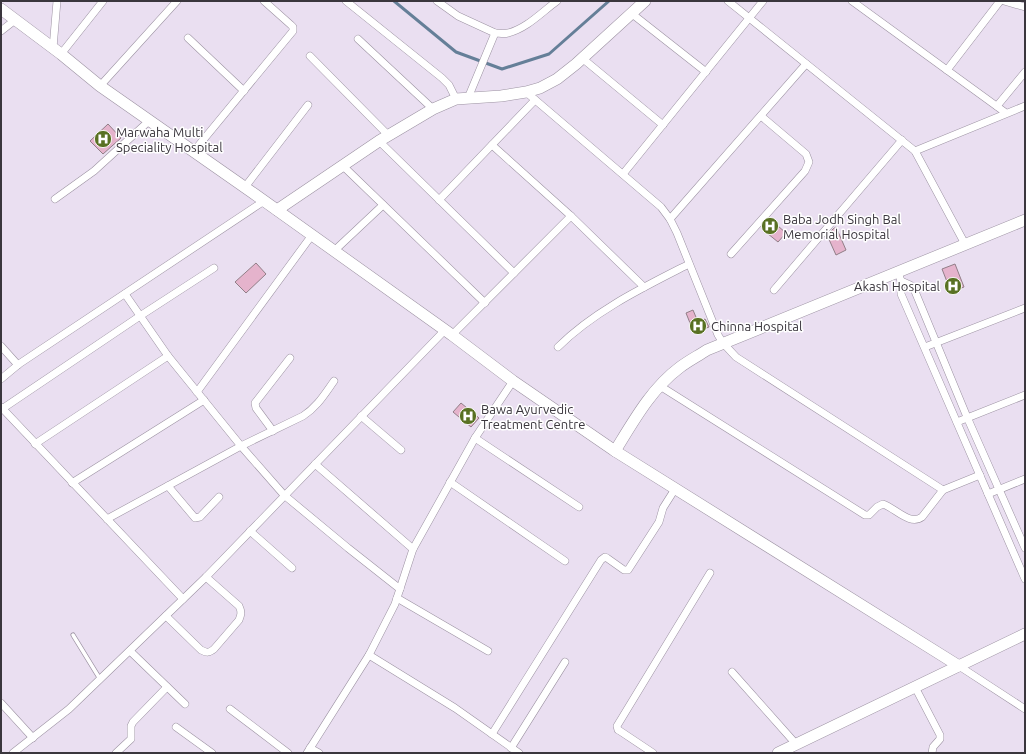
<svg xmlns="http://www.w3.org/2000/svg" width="1026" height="754" font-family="Ubuntu,sans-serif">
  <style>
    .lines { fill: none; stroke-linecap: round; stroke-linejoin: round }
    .stream { stroke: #657f98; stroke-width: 3 }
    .building { fill: #e5b3cc; stroke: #917e87 }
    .lane-casing { stroke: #9c92a2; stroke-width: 5 }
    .street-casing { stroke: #9c92a2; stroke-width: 8 }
    .secondary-casing { stroke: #9c92a2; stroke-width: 12 }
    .lane { stroke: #fff; stroke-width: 3.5 }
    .street { stroke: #fff; stroke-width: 7 }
    .secondary { stroke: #fff; stroke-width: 11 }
    .labels { text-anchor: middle; stroke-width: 3; stroke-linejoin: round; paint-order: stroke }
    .poi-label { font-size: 13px; fill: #3a363d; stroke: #fff; text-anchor: start }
  </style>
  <rect width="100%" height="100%" fill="#eadff1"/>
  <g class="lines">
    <path class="stream" d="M394,1L456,52L502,69L549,54L609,1"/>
  </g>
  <g class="building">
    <path d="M108,124L121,138L103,154L90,141Z"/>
    <path d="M770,219L786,233L778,242L762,229Z"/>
    <path d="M836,227L846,250L836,255L827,235L833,229Z"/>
    <path d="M256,263L266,274L246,293L235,282Z"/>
    <path d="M955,264L964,287L951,292L942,269Z"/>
    <path d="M693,310L698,322L705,319L709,327L694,333L686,313Z"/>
    <path d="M461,403L479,418L471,427L453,412Z"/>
  </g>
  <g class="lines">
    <defs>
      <path id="lane" d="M73,635L100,679"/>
      <g id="street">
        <path d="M346,1L442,78L449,85L456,99"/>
        <path d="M437,1L458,16L495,33L468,98"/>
        <path d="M728,1L915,151L965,244"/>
        <path d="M852,1L1006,113"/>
        <path d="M1004,1L1025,7"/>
        <path d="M631,13L706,72"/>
        <path d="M1,31L15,20"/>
        <path d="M495,33C499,33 504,34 508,33C526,29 542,12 557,1"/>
        <path d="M188,38L244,91"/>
        <path d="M358,39L433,109"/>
        <path d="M53,48L57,1"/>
        <path d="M61,54L103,1"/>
        <path d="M310,56L388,135"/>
        <path d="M582,58L663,125"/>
        <path d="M947,70L1000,1"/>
        <path d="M100,86L177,1"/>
        <path d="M526,92L661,207L670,219L677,233L718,335L723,343L736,357L943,490L980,475"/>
        <path d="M997,106L1025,72"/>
        <path d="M379,141L514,273"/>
        <path d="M492,145L571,216L644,287"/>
        <path d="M194,151L293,31V27L291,25L264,1"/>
        <path d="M915,151L1025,106"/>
        <path d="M342,165L485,303"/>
        <path d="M623,174L763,1"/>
        <path d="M245,187L308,105"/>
        <path d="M55,199L94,171L150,120"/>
        <path d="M439,200L535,100"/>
        <path d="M670,219L806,64"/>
        <path d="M334,251L383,205"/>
        <path d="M731,254L805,171L809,162L806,154L761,116"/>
        <path d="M898,272L901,281V294L1025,579"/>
        <path d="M901,281L910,285L914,289L967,417L1025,548"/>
        <path d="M774,290L902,140"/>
        <path d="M125,294L168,356L241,446L284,495L348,548L400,589"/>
        <path d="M452,335L571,216"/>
        <path d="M1,346L18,365"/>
        <path d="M558,347C594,311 644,287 689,264"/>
        <path d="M925,347L1025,308"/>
        <path d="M1,379L19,364L264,201"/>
        <path d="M660,386L865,515H869L877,507L883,504C895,508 910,526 922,517L943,490"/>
        <path d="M197,392L312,235"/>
        <path d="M1,407L183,599"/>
        <path d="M2,409L140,316L214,268"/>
        <path d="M361,416L401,450"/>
        <path d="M957,422L1025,395"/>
        <path d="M273,431L256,408L255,403L290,358"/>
        <path d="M475,438L579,507"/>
        <path d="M35,444L168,356"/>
        <path d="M315,464L413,549"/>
        <path d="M450,482L565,561"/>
        <path d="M72,483L204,400"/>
        <path d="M168,486L195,518L200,517L219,497"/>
        <path d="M988,494L1025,479"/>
        <path d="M107,519L241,446L303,416C317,407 324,395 334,381"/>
        <path d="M250,531L292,568"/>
        <path d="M397,598L488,651"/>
        <path d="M166,616L201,650C207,653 209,653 214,649L239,620C241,615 242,612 239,606L206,577"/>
        <path d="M130,651L185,704"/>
        <path d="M369,655L455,708L519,753"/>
        <path d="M959,666L1025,709"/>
        <path d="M732,672L796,744"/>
        <path d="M915,687L940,735V739L933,747L932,753"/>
        <path d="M1,703L33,738"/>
        <path d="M230,709L288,753"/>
        <path d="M176,727L212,753"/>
        <path d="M492,734L601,560L605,557L607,558L624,570H628L659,522L663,508L675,489"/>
        <path d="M310,748L319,753"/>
        <path d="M511,748L565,662"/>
        <path d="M13,753L69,709L206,577L445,330"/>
        <path d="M116,753L131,739V726L133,722L167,687"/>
        <path d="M307,753L369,655L395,604L413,549L475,438L513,381"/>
        <path d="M653,753L620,731L618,730L617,726L710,573"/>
      </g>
      <g id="secondary">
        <path d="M1,9L61,54L100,86L253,193L452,335L513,381L615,451L959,666"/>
        <path d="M277,210L379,141L433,109L456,99L501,96L526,92L540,88L557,79L576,64L645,1"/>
        <path d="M615,451C633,422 651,389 679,368C688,361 698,356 707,350L1025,220"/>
        <path d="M778,753L1025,634"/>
      </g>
    </defs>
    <use href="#lane" class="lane-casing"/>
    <use href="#street" class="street-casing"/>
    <use href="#secondary" class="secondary-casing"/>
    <use href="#lane" class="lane"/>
    <use href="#street" class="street"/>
    <use href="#secondary" class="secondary"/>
  </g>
  <defs>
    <symbol id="hospital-disc" viewBox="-11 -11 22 22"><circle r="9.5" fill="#597123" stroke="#fff"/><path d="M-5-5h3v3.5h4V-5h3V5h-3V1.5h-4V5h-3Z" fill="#fff"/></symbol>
  </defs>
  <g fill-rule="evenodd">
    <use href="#hospital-disc" x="93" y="129" width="20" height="20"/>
    <use href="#hospital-disc" x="760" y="216" width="20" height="20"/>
    <use href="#hospital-disc" x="943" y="276" width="20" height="20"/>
    <use href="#hospital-disc" x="688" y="316" width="20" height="20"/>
    <use href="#hospital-disc" x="458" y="406" width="20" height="20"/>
  </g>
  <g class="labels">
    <g class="poi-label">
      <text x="116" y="137">Marwaha Multi<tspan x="116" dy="15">Speciality Hospital</tspan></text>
      <text x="783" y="224">Baba Jodh Singh Bal<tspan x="783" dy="15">Memorial Hospital</tspan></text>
      <text x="940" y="291" text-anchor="end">Akash Hospital</text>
      <text x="711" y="331">Chinna Hospital</text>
      <text x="481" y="414">Bawa Ayurvedic<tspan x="481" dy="15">Treatment Centre</tspan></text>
    </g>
  </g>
  <rect width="1026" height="754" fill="none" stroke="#3a363d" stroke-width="4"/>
</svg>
